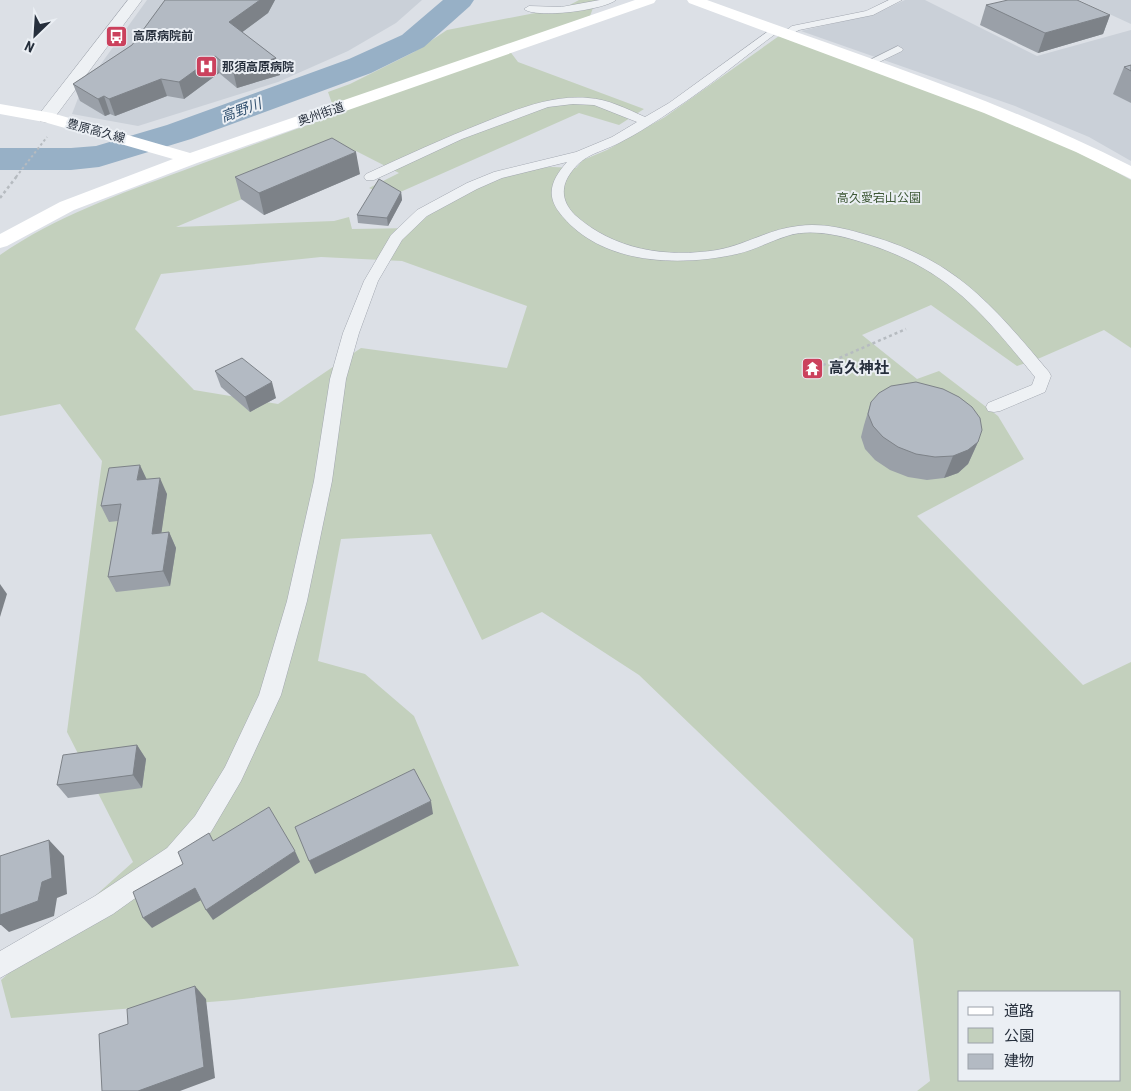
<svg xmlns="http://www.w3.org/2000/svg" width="1131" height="1091" font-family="'Roboto Condensed','Noto Sans JP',sans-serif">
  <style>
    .built { fill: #cad0d8 }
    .green { fill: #c3d0bd; fill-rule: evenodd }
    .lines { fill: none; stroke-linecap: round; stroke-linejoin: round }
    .river { fill: #97b0c6; fill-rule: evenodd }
    .lane-casing { stroke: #a2a7b0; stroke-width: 1 }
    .street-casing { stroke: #a2a7b0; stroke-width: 1 }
    .path-far1 { stroke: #b6bbc0; stroke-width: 2; stroke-dasharray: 2.5 2.5; stroke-linecap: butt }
    .path { stroke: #b6bbc0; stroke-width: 2.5; stroke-dasharray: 3 3; stroke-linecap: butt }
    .lane { fill: #eef1f4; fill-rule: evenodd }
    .street { fill: #eef1f4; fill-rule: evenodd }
    .secondary { fill: #fff; fill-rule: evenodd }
    .wall { fill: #9aa0a8 }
    .shaded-wall { fill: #7d8288 }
    .building { fill: #b3bac3; stroke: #7d8288 }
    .labels { text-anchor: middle; stroke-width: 4; stroke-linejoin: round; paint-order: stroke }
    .far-poi-label { font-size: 12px; font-weight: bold; fill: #262f3c; stroke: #ebeff4; text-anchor: start }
    .far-street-label { font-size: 12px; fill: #262f3c; stroke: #ebeff4 }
    .far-park-label { font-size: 12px; fill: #3c5734; stroke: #ebeff4 }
    .far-water-label { font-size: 14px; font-style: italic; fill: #31506f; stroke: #ebeff4 }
    .poi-label { font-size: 15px; font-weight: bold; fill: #262f3c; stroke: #ebeff4; text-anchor: start }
  </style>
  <rect width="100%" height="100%" fill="#dce0e6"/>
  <g class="built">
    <path d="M147,0H422L396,23L348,51L278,82L138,126L72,114L80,93Z"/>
    <path d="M905,0H925L1037,56L1131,30V161L1089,137L1015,106L801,31L874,14Z"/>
    <path d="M1079,0H1131V24Z"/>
  </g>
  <path class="green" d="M579,0H596L590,16L506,46L518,62L644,109L619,125L579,113L389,197L369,188L399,173L356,151L176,227L334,221L349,217L352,229L413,228C446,198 497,175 541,168C552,166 565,168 576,168L583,160L607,150L665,117L779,36C899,79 1020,118 1131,180V348L1104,330L1040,358L1017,366L931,305L862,335L917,379L939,371L998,416L1024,459L917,516L1083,685L1131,662V1091H917L930,1081L913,939L639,675L542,612L482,640L431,534L341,539L318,661L365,674L414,716L519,966L234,1000L11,1018L1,980L133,862L67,732L102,461L60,404L0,416V255C55,217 119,194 182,171C233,152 285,133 336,115L328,92L350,84L414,52L447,30L566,7ZM321,257L402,261L527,306L507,368L361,348L278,404L194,390L135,329L161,274ZM960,992H1120V1080H960Z"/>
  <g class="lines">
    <path class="river" d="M443,0H474L470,6L424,47L371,73L191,139L99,167L71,170H0V148H71L96,146L167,125L349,59L402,35Z"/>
    <defs>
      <g id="lane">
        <path d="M600,0H616C604,10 536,19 524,9L529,6L561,7Z"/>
        <path d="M889,0H902L873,15L799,30L786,37L781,34L792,26L866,11Z"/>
        <path d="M774,27L778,28V32C744,57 711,85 676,108C658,120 639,133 619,143C597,154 582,154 568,177C560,191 564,204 575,215C614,250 666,258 717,250C745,245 769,229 798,226C818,223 840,227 860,233C953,257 990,302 1049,372L1051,376L1045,392L1000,411L994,412L988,411L986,407L988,403L1032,385L1035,377C978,307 945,266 855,240C834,234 808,229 787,236C770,241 755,250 737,254C678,267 599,265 559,212C545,193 553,178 567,162L502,178L477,189L427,216L402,240L378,281L359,333L346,379L332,481L307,601L281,695L241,781L211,832L183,864L113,914L0,978V951L95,896L167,848L195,816L225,767L259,695L287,601L314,481L330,379L343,333L364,281L391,235L417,210L467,183L494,172L576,152L612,137L637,122L594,105L573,104L548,107L462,139L374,180H366L364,177L366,174C405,156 444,138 485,122C518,109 551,95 588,98C608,99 627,109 645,117L669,103Z"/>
        <path d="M898,46L903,49L902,51L871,66H863L862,64Z"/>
      </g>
      <path id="street" d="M128,0H142L52,121L46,122L40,121L37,117L40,113Z"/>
    </defs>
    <use href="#lane" class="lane-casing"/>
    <use href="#street" class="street-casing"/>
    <path class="path-far1" d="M16,177L47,137"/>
    <g class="path">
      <path d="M0,198L17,176"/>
      <path d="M823,365L906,329"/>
    </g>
    <use href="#lane" class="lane"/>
    <use href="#street" class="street"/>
    <g class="secondary">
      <path d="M635,0H656L654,3L197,163L74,210L7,246L0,248V234L60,202L173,159L44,122L0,114V104L52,113L190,153Z"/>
      <path d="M687,0H707C849,52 997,98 1131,166V179L1076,152L984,113L689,3Z"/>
    </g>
  </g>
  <g class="wall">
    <path d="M165,0H275L268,13L242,32L276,58L280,75L237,88L219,73L184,99L167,96L115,116L110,114L105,116L80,101L73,84L132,45Z"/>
    <path d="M986,5L1110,15L1103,34L1038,53L980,25Z"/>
    <path d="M1131,65V103L1113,94L1124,67Z"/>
    <path d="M360,174L264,215L241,199L235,177Z"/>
    <path d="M401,192L402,200L388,226L358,223L357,215Z"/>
    <path d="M215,371L276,398L250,412L221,387Z"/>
    <path d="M871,402L978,442L968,464L958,473L944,478L927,480L908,477L890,470L875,460L865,449L861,437L864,425Z"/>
    <path d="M147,479L167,494L161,533L169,532L176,548L170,586L116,592L108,577L118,521L109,522L101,506Z"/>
    <path d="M137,745L146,759L142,788L68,798L57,785Z"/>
  </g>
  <g class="shaded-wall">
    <path d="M260,0H275L268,13L233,39L229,22Z"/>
    <path d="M1110,15L1103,34L1038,53L1045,33Z"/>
    <path d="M215,56L219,73L184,99L179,82Z"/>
    <path d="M276,58L280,75L237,88L233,71Z"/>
    <path d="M161,79L167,96L115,116L109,99Z"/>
    <path d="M104,96L110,114L105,116L98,99Z"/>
    <path d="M356,152L360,174L264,215L259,193Z"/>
    <path d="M401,192L402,200L388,226L387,218Z"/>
    <path d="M272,382L276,398L250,412L245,397Z"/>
    <path d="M978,442L968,464L958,473L944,478L953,456Z"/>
    <path d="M140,465L147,480H137Z"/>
    <path d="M160,478L167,494L159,550L152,534Z"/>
    <path d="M169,532L176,548L170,586L163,571Z"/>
    <path d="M0,584L7,594L0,617Z"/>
    <path d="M137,745L146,759L142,788L133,775Z"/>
    <path d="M431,801L433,814L315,874L309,861Z"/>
    <path d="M49,840L64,856L67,894L57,898L54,916L9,932L1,925H0V914Z"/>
    <path d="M295,851L300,862L213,920L206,910Z"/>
    <path d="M195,888L203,899L152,928L143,918Z"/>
    <path d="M195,986L206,999L215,1078L180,1091H138Z"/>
  </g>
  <g class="building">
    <path d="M165,0H260L229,22L276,58L233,71L215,56L179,82L161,79L109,99L104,96L98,99L73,84L132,45Z"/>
    <path d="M1008,0H1077L1110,15L1045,33L986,5Z"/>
    <path d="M1131,65V71L1124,67Z"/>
    <path d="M332,138L356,152L259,193L235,177Z"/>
    <path d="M379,179L401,192L387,218L357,215Z"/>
    <path d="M242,358L272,382L245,397L215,371Z"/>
    <path d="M916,382L943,389L959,397L972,407L980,418L982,430L978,442L968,450L953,456L935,457L916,454L898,447L883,437L873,426L868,414L871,402L879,393L891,386Z"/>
    <path d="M140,465L137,480L160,478L152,534L169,532L163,571L108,577L121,504L101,506L109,468Z"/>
    <path d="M137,745L133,775L57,785L63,755Z"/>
    <path d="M414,769L431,801L309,861L295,827Z"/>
    <path d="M269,807L295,851L206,910L195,888L143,918L133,892L183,864L178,852L209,833L213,841Z"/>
    <path d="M49,840L52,878L42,882L38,901L0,915V856Z"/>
    <path d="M195,986L204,1067L138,1091H102L99,1034L128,1024L127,1009Z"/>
  </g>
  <defs>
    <symbol id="bus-square" viewBox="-11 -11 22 22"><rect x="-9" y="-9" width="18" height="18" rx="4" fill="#cb415d" stroke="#ebeff4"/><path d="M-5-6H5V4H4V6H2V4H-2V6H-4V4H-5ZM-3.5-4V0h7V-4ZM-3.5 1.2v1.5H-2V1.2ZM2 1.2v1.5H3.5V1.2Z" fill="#fff"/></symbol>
    <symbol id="hospital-square" viewBox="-11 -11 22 22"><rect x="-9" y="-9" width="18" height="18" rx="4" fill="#cb415d" stroke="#ebeff4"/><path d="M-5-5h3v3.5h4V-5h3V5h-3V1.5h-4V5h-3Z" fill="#fff"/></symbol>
    <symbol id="temple-square" viewBox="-11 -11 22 22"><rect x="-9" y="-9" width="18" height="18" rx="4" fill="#cb415d" stroke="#ebeff4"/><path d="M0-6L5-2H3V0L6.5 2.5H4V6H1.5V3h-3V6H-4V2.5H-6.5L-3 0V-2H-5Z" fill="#fff"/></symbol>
  </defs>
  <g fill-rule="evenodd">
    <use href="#bus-square" x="104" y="24" width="25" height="25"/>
    <use href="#hospital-square" x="194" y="54" width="25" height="25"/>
    <use href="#temple-square" x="800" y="356" width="25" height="25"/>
  </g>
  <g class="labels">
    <g class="far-poi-label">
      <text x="133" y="40">高原病院前</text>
      <text x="222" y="71">那須高原病院</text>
    </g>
    <g class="far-street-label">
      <text transform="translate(321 114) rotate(-19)" y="4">奥州街道</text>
      <text transform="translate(96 131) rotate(15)" y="4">豊原高久線</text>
    </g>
    <g class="far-park-label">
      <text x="879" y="202">高久愛宕山公園</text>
    </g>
    <g class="far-water-label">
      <text transform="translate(241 110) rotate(-20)" y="5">高野川</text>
    </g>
    <g class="poi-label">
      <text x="829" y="373">高久神社</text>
    </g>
  </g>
  <rect x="958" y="991" width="162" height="90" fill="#ebeff4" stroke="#9ca2aa"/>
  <rect x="968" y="1007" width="25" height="8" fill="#ffffff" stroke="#9ca2aa"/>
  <text x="1004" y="1016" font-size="15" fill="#262f3c">道路</text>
  <rect x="968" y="1028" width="25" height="15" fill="#c3d0bd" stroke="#9ca2aa"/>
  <text x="1004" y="1041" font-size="15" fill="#262f3c">公園</text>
  <rect x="968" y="1054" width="25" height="15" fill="#b3bac3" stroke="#9ca2aa"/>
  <text x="1004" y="1066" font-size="15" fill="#262f3c">建物</text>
  <g transform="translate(35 35) rotate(205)" stroke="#ebeff4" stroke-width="4" paint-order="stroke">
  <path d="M0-4L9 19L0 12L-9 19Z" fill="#262f3c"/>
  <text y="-8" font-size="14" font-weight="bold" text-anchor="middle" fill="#262f3c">N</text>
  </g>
</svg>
